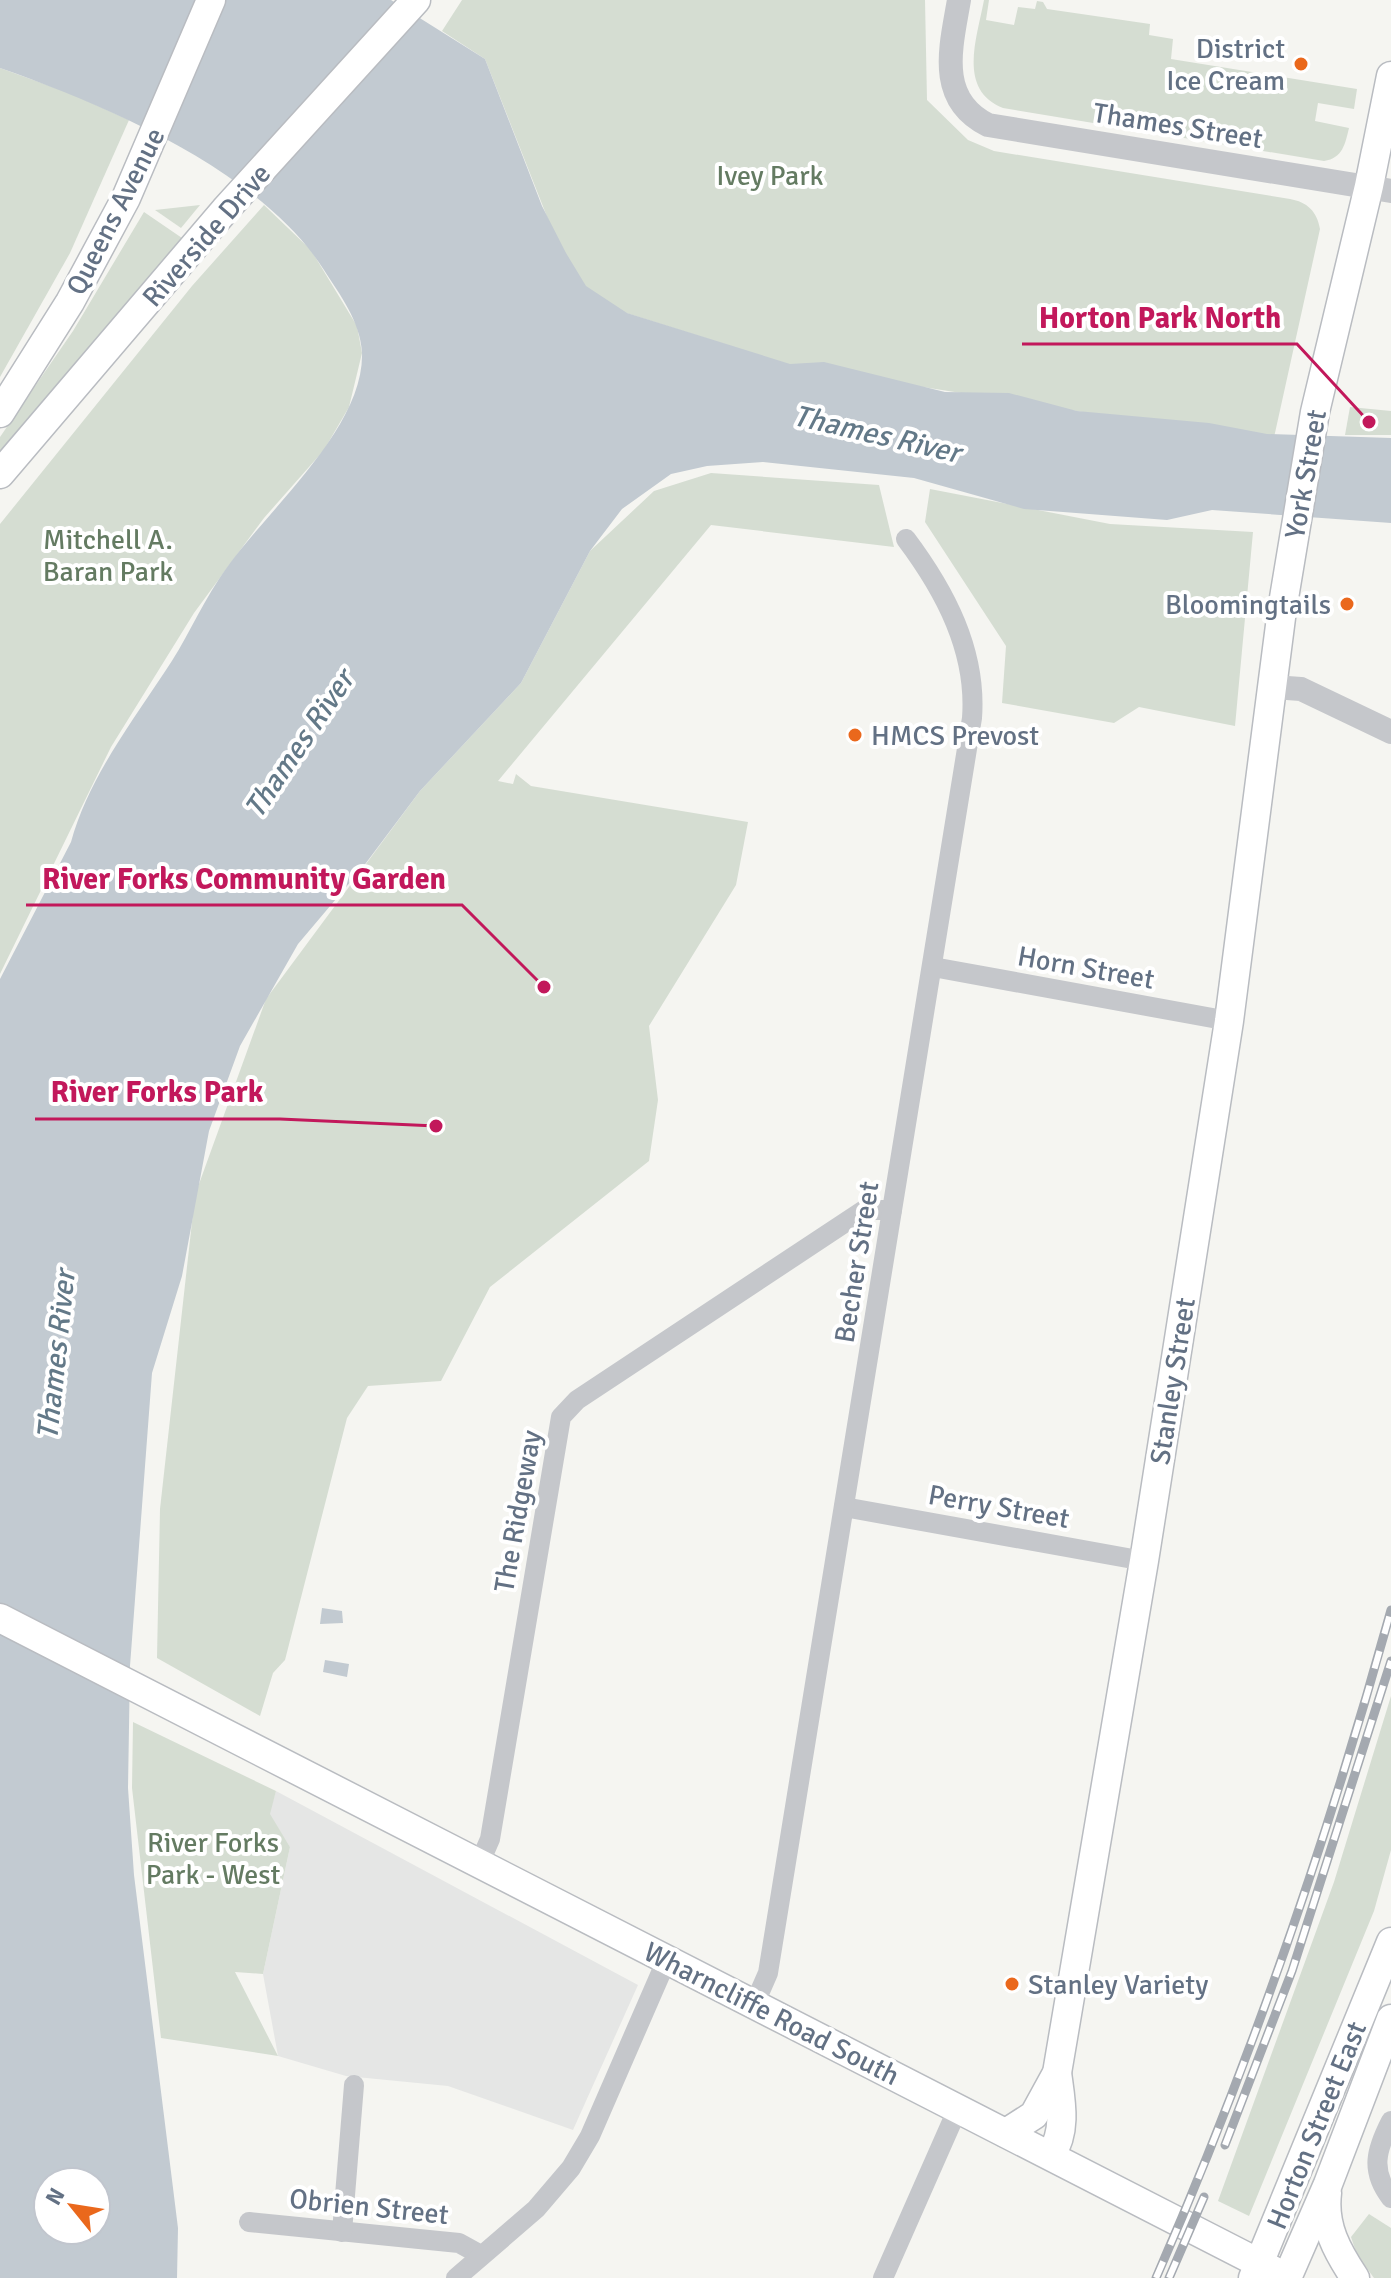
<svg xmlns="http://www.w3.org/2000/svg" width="1391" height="2278" font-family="Signika,sans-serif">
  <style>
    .built { fill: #e5e6e5 }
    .green { fill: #d5ddd2 }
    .water { fill: #c2cad1; fill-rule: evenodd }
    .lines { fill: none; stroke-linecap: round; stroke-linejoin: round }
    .secondary-casing { stroke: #b9bcc1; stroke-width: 31 }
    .minor { stroke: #c5c7cb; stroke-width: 20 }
    .tertiary { stroke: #c5c7cb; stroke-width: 24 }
    .secondary { stroke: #fff; stroke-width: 28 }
    .rail-casing { stroke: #a4a9b0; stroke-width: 9 }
    .rail { stroke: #fff; stroke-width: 6; stroke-dasharray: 18; stroke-linecap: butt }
    .poi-dot { fill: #ea681c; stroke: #fff; stroke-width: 3 }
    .labels { text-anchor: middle; stroke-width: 8; stroke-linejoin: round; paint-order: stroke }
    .poi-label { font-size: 28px; fill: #637184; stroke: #fff; text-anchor: end }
    .street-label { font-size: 28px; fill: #637184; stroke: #fff }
    .park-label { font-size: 28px; fill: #647b62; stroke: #fff }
    .water-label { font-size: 30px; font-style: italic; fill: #637988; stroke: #fff }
    .leader { fill: none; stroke: #c2185b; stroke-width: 3 }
    .callout-dot { fill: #c2185b; stroke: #fff; stroke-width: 3 }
    .callout-label { font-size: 30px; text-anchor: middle; font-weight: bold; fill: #c2185b; stroke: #fff; stroke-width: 8; stroke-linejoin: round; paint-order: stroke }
  </style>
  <rect width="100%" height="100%" fill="#f5f5f1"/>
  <path class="built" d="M276,1791L638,1985L573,2130L448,2086L346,2076L278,2056L263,1974L290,1847L269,1814Z"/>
  <g class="green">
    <path d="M462,0H925L927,100L968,140L994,151L1290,199C1307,202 1317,211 1320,229L1273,442L796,367L579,298L485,59L442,31Z"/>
    <path d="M984,0H989L986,20L1014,25L1018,7L1035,9L1037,1L1043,2L1047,9L1150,24L1149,35L1173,39L1171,59L1357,89L1354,109L1318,103L1315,121L1349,128C1345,144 1343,158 1324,161L1003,108C957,90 977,38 984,0Z"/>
    <path d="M0,68L72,94L129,120L70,253L0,377Z"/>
    <path d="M200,205L181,228L155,210Z"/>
    <path d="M264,205L311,250L357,326L362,353L349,407L324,450L264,518L194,613L111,747L0,974V524L192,286Z"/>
    <path d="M144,212L182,238L0,452V437L73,331Z"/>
    <path d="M1350,407L1391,411V435H1345Z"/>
    <path d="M711,473L879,485L894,547L711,525L498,781L513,784L516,774L531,786L748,822L736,885L649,1026L658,1100L649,1161L490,1287L441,1381L368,1386L347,1418L285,1660L273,1673L260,1716L157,1658L160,1509L195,1195L266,999L420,791L521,683L590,551L654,491Z"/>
    <path d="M930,489L1110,524L1253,532L1235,726L1139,707L1114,723L1002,703L1006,646L925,522Z"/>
    <path d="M1391,1696V1850L1374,1911L1249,2216L1218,2201L1334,1882Z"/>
    <path d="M133,1722L276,1791L270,1814L290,1847L263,1974L235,1972L278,2056L161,2038L132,1788Z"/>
    <path d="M1369,2214L1391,2228V2278H1374L1357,2255L1351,2237Z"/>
  </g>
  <g class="water">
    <path d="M0,0H391L485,59L542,206L566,253L586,286L627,313L790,364L824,362L945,392L1009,393L1077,411L1209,423L1267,434L1391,438V523L1212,510L1167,520L1024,509L914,478L763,462L707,466L671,474L622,509L590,551L521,683L420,791L363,867L298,944L240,1046L209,1131L182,1276L152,1373L130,1666L128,1788L134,1875L178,2228L177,2278H0V979L71,842C88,780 129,726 164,673C185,643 199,609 219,579C260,515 365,431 362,352C360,321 340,295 324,270C261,171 108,106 0,68ZM48,2182H96V2230H48Z"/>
    <path d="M322,1608L342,1611L343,1623L320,1624Z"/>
    <path d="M325,1660L349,1664L347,1677L323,1672Z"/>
  </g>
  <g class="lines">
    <defs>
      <g id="secondary">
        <path d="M0,413L70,302L126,198L211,0"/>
        <path d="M0,474L225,210L416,0"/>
        <path d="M0,1618L1288,2278"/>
        <path d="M1006,2133L1034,2115L1057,2073L1144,1561L1229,1021L1282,610L1315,412L1369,186L1391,76"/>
        <path d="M1051,2155C1067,2130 1061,2102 1057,2073"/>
        <path d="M1327,2193C1323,2226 1337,2251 1355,2278"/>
        <path d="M1253,2278L1391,1942"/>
        <path d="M1287,2278L1328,2184L1391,2019"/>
      </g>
    </defs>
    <use href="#secondary" class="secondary-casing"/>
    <g class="minor">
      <path d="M933,967L1229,1021"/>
      <path d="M844,1507L1144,1561"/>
      <path d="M480,1862L490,1839L561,1417L577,1400L864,1210H892"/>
      <path d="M754,2005L768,1973L972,718C977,651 945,591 906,539"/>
      <path d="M1391,2121C1376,2150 1370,2171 1391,2198"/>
      <path d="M249,2222L459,2243L479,2254"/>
      <path d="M342,2232L354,2085"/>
      <path d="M456,2278L536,2209L571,2168L590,2136L667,1959"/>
      <path d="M883,2278L958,2108"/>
    </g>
    <g class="tertiary">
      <path d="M959,0C951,47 936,99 988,125L1391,191"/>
      <path d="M1273,687L1301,689L1391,732"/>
    </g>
    <use href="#secondary" class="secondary"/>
    <defs>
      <g id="rail">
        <path d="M1225,2145L1292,1971L1391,1661"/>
        <path d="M1156,2278C1251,2061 1328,1838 1391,1610"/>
        <path d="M1169,2278L1204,2197"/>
      </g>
    </defs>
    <use href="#rail" class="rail-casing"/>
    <use href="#rail" class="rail"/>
  </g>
  <g class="poi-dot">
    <circle cx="1301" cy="64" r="8"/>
    <circle cx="1347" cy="604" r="8"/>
    <circle cx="855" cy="735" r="8"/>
    <circle cx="1012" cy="1984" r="8"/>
  </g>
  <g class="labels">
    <g class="poi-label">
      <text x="1285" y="58">District<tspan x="1285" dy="32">Ice Cream</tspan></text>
      <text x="1331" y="614">Bloomingtails</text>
      <text x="871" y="745" text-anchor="start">HMCS Prevost</text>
      <text x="1028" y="1994" text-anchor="start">Stanley Variety</text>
    </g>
    <g class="street-label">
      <text transform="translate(1178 125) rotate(9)" y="10">Thames Street</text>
      <text transform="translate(115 211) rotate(-63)" y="10">Queens Avenue</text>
      <text transform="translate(206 235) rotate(-49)" y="10">Riverside Drive</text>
      <text transform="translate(1305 474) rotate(-80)" y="10">York Street</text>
      <text transform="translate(1086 967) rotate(10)" y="10">Horn Street</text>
      <text transform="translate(856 1262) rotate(-81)" y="10">Becher Street</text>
      <text transform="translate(1172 1381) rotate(-81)" y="10">Stanley Street</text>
      <text transform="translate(999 1506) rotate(10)" y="10">Perry Street</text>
      <text transform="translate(517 1511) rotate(-80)" y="10">The Ridgeway</text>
      <text transform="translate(772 2013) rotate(27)" y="10">Wharncliffe Road South</text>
      <text transform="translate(1316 2125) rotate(-68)" y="10">Horton Street East</text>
      <text transform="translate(369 2206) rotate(6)" y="10">Obrien Street</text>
    </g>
    <g class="park-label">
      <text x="770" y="185">Ivey Park</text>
      <text x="108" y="549">Mitchell A.<tspan x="108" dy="32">Baran Park</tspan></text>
      <text x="213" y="1852">River Forks<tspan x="213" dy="32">Park - West</tspan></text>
    </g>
    <g class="water-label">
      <text transform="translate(877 434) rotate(13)" y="10">Thames River</text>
      <text transform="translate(299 744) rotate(-56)" y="10">Thames River</text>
      <text transform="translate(56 1355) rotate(-84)" y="10">Thames River</text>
    </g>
  </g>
  <path class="leader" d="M1369 422L1297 344H1022M544 987L462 905H26M436 1126L280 1119H35"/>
  <g class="callout-dot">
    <circle cx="1369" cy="422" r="8"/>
    <circle cx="544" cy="987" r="8"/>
    <circle cx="436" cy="1126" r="8"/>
  </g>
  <g class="callout-label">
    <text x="1160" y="328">Horton Park North</text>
    <text x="244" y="889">River Forks Community Garden</text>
    <text x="157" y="1102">River Forks Park</text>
  </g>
  <g transform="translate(72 2206) rotate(300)"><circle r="38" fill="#ffffff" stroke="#c1c6ce" stroke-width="2"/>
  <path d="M0-6L14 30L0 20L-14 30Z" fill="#ea681c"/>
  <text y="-12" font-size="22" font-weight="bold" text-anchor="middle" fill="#637184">N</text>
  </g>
</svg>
